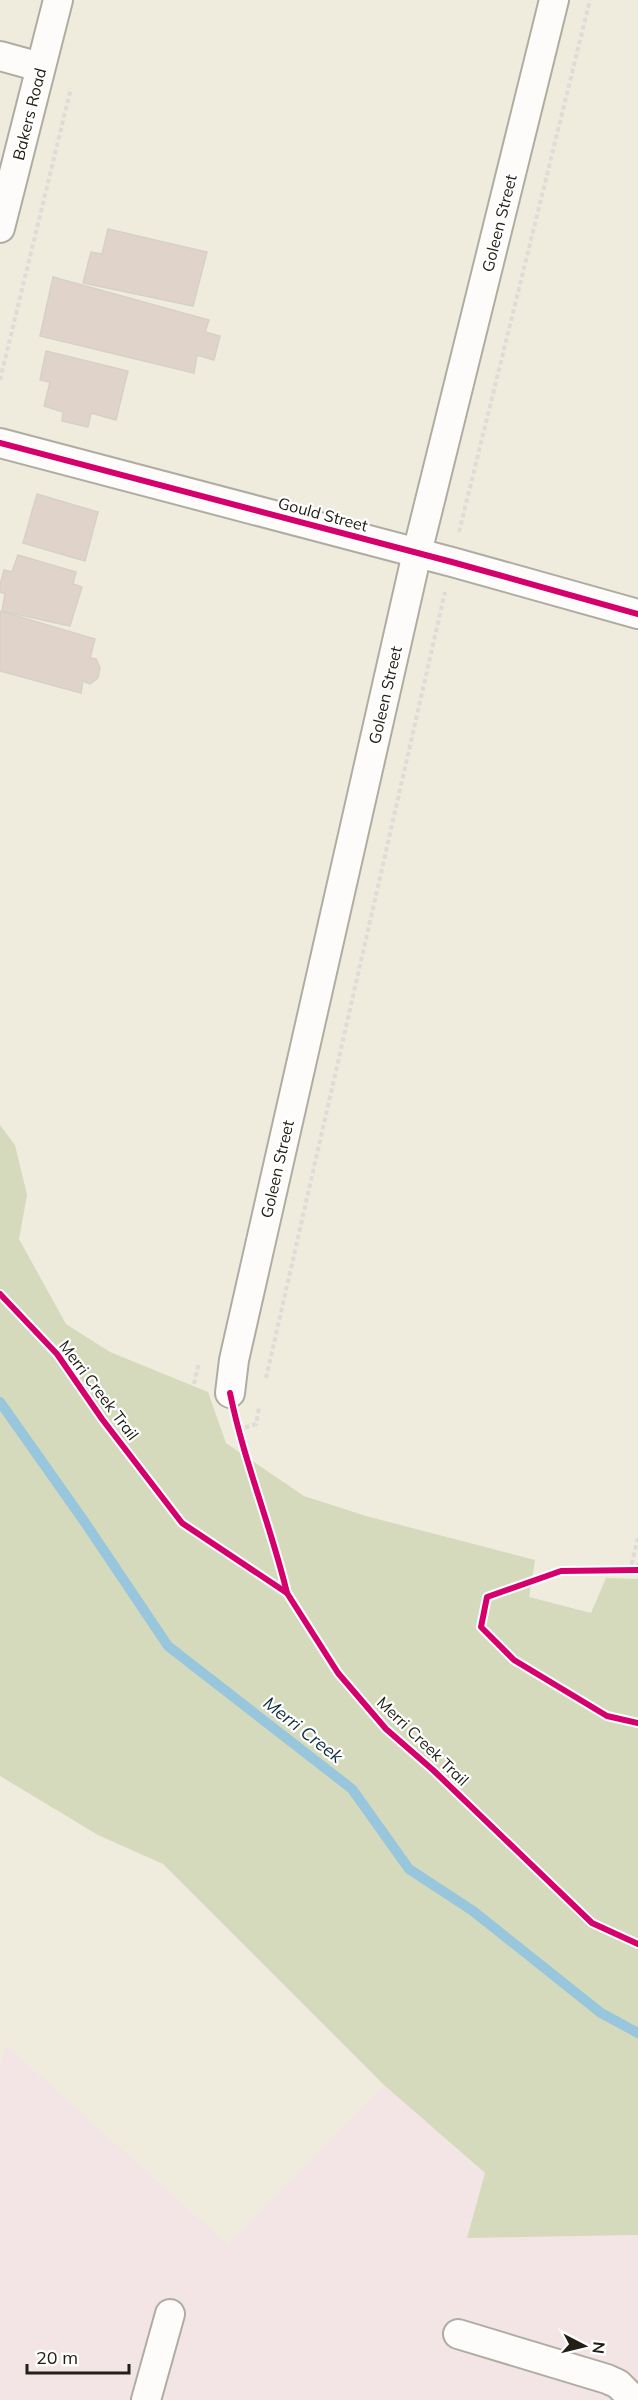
<svg xmlns="http://www.w3.org/2000/svg" width="638" height="2400" font-family="Mulish,sans-serif">
  <style>
    .industrial { fill: #f3e5e5 }
    .green { fill: #d4dabb }
    .lines { fill: none; stroke-linecap: round; stroke-linejoin: round }
    .stream { stroke: #98c6dd; stroke-width: 10 }
    .building { fill: #e0d4ca; stroke: #d7d0c8; stroke-width: 1.5 }
    .street-casing { stroke: #afada2; stroke-width: 32 }
    .path { stroke: #dddcd7; stroke-width: 4; stroke-dasharray: 4.5 3; stroke-linecap: butt }
    .street { stroke: #fdfcfa; stroke-width: 28 }
    .cycleway-casing { stroke: #fff; stroke-width: 10 }
    .cycleway { stroke: #d6006c; stroke-width: 6 }
    .labels { text-anchor: middle; stroke-width: 4.5; stroke-linejoin: round; paint-order: stroke }
    .street-label { font-size: 16px; fill: #222016; stroke: #fff }
    .water-label { font-size: 18px; font-style: italic; fill: #0f2e3f; stroke: #fff }
  </style>
  <rect width="100%" height="100%" fill="#efecde"/>
  <path class="industrial" d="M6,2045L228,2245L384,2085L485,2174L467,2238L638,2235V2400H0V2066Z"/>
  <path class="green" d="M0,1125L15,1145L27,1195L19,1239L66,1324L110,1352L208,1392L226,1443L304,1496L366,1516L535,1560L529,1597L591,1613L606,1578L638,1579V2235L467,2238L485,2173L384,2085L163,1864L98,1835L0,1776Z"/>
  <g class="lines">
    <path class="stream" d="M0,1402L86,1524L168,1646L352,1789L409,1869L473,1911L601,2013L638,2033"/>
  </g>
  <g class="building">
    <path d="M108,229L207,252L193,306L83,283L91,252L102,254Z"/>
    <path d="M53,277L209,320L205,332L220,336L214,360L197,355L194,373L40,336Z"/>
    <path d="M46,351L128,371L116,420L91,413L88,427L62,421L63,412L44,406L50,382L40,380Z"/>
    <path d="M37,494L98,512L85,561L23,543Z"/>
    <path d="M18,555L76,572L73,584L82,587L70,626L2,611L5,594L0,592V585L4,570L12,572Z"/>
    <path d="M0,611L95,639L90,658L96,659L100,668L98,678L90,684L83,681L81,693L0,671Z"/>
  </g>
  <g class="lines">
    <defs>
      <g id="street">
        <path d="M0,56L40,67"/>
        <path d="M0,228L58,0"/>
        <path d="M0,443L452,562L638,614"/>
        <path d="M230,1393L234,1360L417,553L554,0"/>
        <path d="M458,2334L607,2379L618,2384L634,2400"/>
        <path d="M146,2400L170,2314"/>
      </g>
    </defs>
    <use href="#street" class="street-casing"/>
    <g class="path">
      <path d="M0,380L71,88"/>
      <path d="M459,532L590,0"/>
      <path d="M266,1378L445,592"/>
      <path d="M194,1384L199,1362"/>
      <path d="M238,1430L256,1424L259,1408"/>
      <path d="M638,1538L632,1563L638,1565"/>
    </g>
    <use href="#street" class="street"/>
    <defs>
      <g id="cycleway">
        <path d="M0,443L452,562L638,614"/>
        <path d="M0,1294L57,1354L102,1419L182,1523L287,1593L338,1673L386,1729L433,1770L592,1923L638,1944"/>
        <path d="M230,1393C244,1462 271,1526 287,1593"/>
        <path d="M638,1570L561,1571L487,1597L481,1627L514,1660L607,1716L638,1723"/>
      </g>
    </defs>
    <use href="#cycleway" class="cycleway-casing"/>
    <use href="#cycleway" class="cycleway"/>
  </g>
  <g class="labels">
    <g class="street-label">
      <text transform="translate(29 114) rotate(-76)" y="6">Bakers Road</text>
      <text transform="translate(499 223) rotate(-76)" y="6">Goleen Street</text>
      <text transform="translate(323 514) rotate(15)" y="6">Gould Street</text>
      <text transform="translate(385 695) rotate(-77)" y="6">Goleen Street</text>
      <text transform="translate(277 1169) rotate(-77)" y="6">Goleen Street</text>
      <text transform="translate(99 1390) rotate(53)" y="6">Merri Creek Trail</text>
      <text transform="translate(423 1741) rotate(44)" y="6">Merri Creek Trail</text>
    </g>
    <g class="water-label">
      <text transform="translate(303 1730) rotate(38)" y="6">Merri Creek</text>
    </g>
  </g>
  <g transform="translate(584 2346) rotate(97)" stroke="#ffffff" stroke-width="4.5" paint-order="stroke">
  <path d="M0-4.5L10 22L0 15L-10 22Z" fill="#222016"/>
  <text y="-9" font-size="16" font-weight="bold" text-anchor="middle" fill="#222016">N</text>
  </g>
  <path d="M27 2364v9h102v-9" fill="none" stroke="#222016" stroke-width="3"/>
  <text x="36" y="2364" font-size="18" fill="#222016" stroke="#ffffff" stroke-width="4.5" paint-order="stroke">20 m</text>
</svg>
